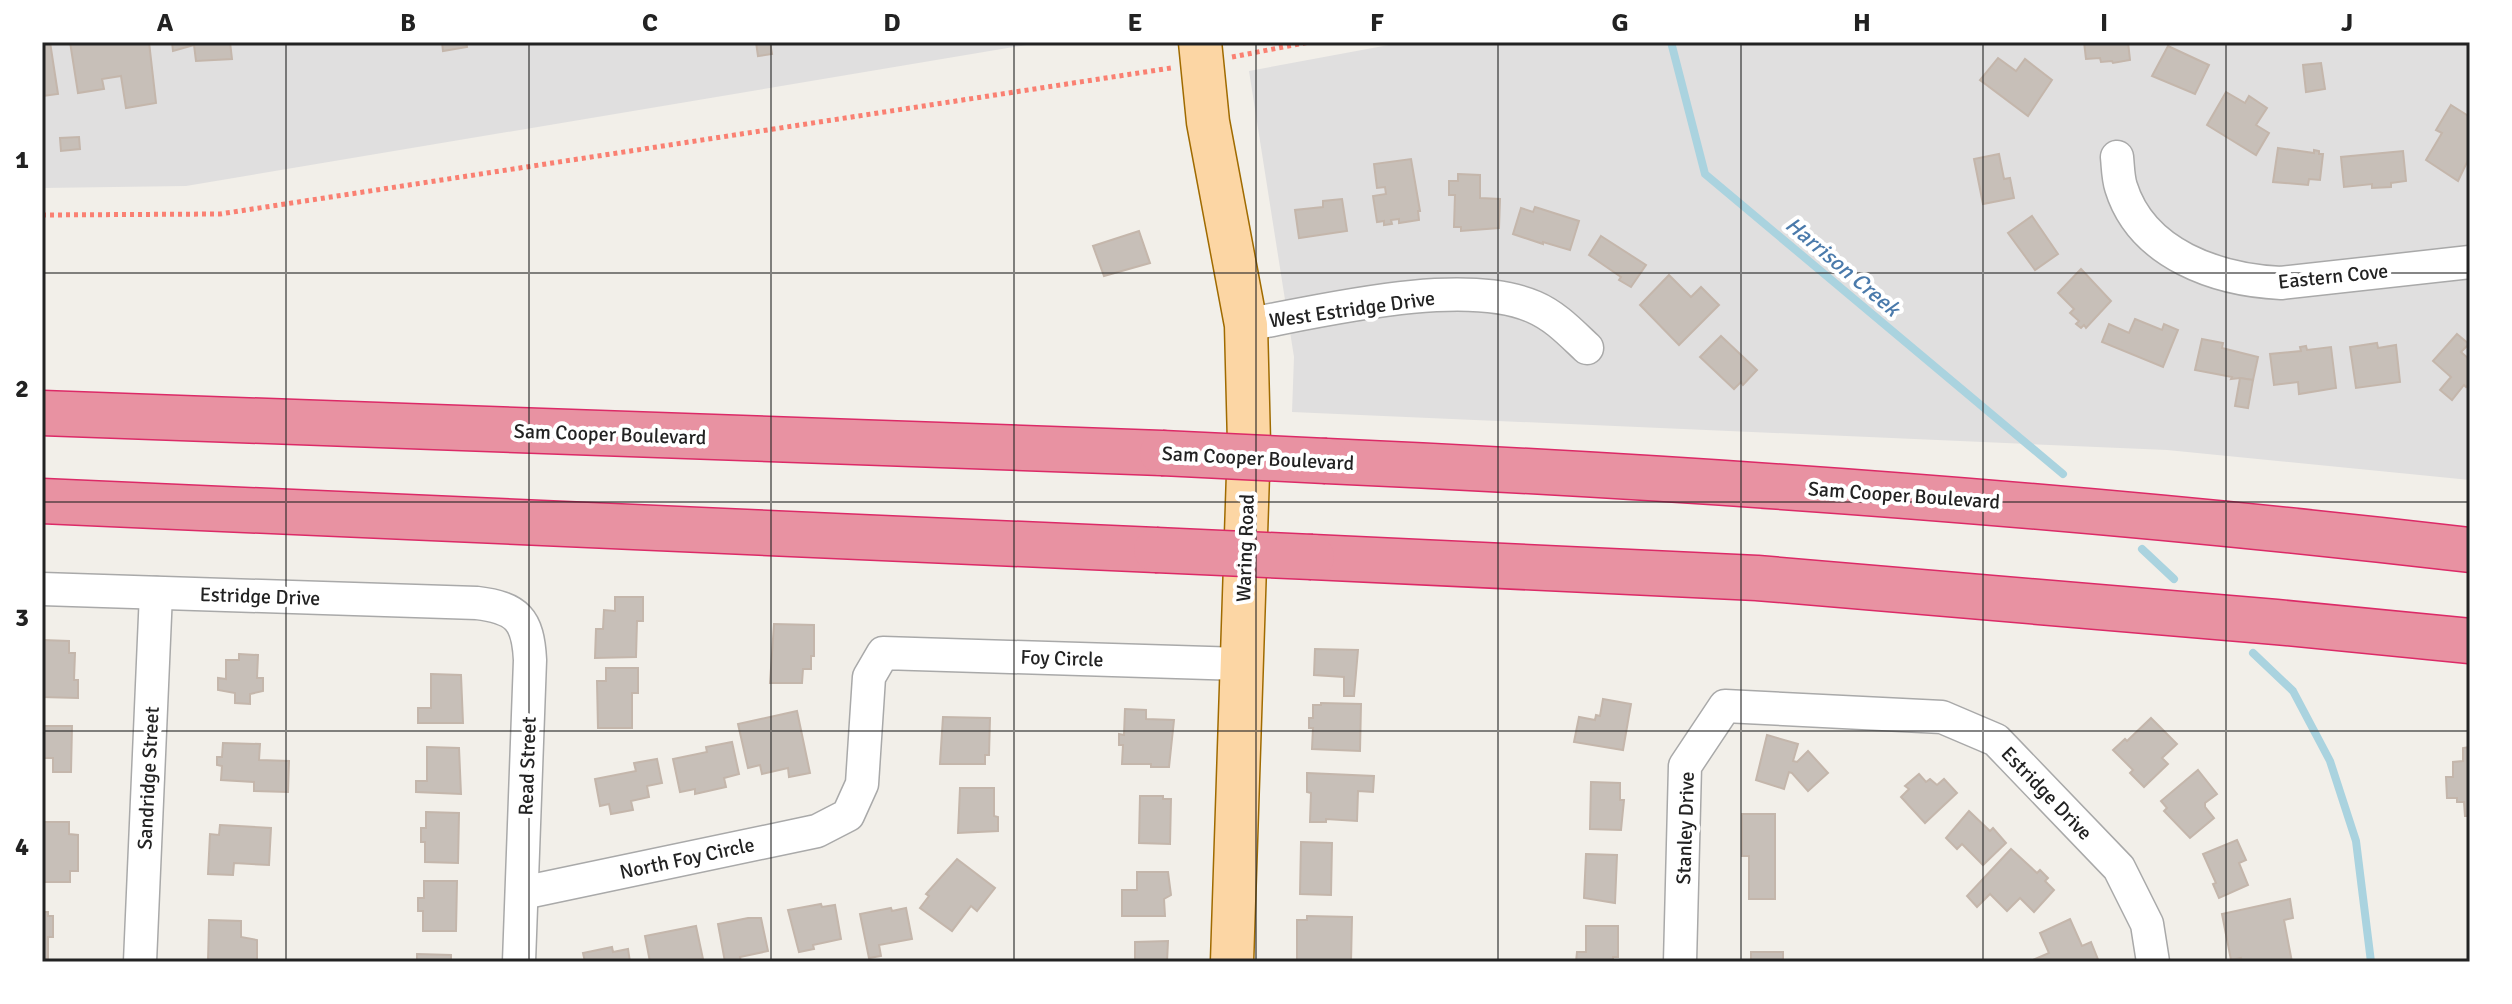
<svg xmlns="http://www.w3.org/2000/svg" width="2512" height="1004" font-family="Signika,sans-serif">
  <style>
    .residential { fill: #e0dfdf }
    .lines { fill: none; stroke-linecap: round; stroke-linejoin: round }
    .stream { stroke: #aad3df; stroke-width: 8 }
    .building { fill: #c7bfb8; stroke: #c4b6ab; stroke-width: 2 }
    .minor-casing { stroke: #a9a9a9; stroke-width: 35 }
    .major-casing { stroke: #a06b00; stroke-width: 45 }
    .highway-casing { stroke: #dc2a67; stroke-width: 47 }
    .path { stroke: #fa8072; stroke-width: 5; stroke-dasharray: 4 4; stroke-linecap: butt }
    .minor { stroke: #fff; stroke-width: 32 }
    .major { stroke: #fcd6a4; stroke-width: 42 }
    .highway { stroke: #e892a2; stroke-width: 44 }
    .highway-bridge-casing { stroke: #dc2a67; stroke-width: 47; stroke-linecap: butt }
    .highway-bridge { stroke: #e892a2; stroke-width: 44 }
    .grid { fill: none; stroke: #222; stroke-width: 2; stroke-opacity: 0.55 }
    .labels { text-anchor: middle; stroke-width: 8; stroke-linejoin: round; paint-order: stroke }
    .street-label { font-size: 20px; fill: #222; stroke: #fff }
    .water-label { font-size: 22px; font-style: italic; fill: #4a7aab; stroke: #fff }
    .neatline { fill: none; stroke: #222; stroke-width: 3 }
    .grid-label { font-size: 26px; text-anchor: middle; font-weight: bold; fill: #222 }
  </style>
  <rect width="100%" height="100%" fill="#f2efe9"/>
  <g class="residential">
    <path d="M42,42H1044L186,186L42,188Z"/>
    <path d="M1405,42H2470V480L2167,450L1292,412L1294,357L1249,71Z"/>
  </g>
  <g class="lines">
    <g class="stream">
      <path d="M1671,42L1705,174L2063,474"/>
      <path d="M2142,549L2174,579"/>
      <path d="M2253,653L2293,691L2330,761L2356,841L2371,962"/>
    </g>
  </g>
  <g class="building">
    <path d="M42,42H50L58,94L42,96Z"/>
    <path d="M70,42H149L156,103L126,108L121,76L102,79L104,89L78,93Z"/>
    <path d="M172,42H230L232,59L196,61L194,45L173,51Z"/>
    <path d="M442,42H466L467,47L443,51Z"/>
    <path d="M756,42H770L772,54L758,56Z"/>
    <path d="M2084,42H2128L2130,60L2113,63L2112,61L2101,62L2100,58L2086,59Z"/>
    <path d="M2168,46L2209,65L2195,94L2152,76Z"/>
    <path d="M1998,58L2016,71L2025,59L2052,80L2028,116L1980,80Z"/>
    <path d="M2321,63L2325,89L2306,92L2303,65Z"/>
    <path d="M2226,92L2245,103L2249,96L2267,108L2256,125L2269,133L2256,155L2207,125Z"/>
    <path d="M2451,105L2470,117V156L2458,181L2426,160L2442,133L2436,130Z"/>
    <path d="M79,137L80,149L61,151L60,138Z"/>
    <path d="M2278,148L2314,153V150L2319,151V154H2323L2320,180L2309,179L2308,185L2273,182Z"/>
    <path d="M2403,151L2406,181L2391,183V187L2372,188V184L2344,187L2341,157Z"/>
    <path d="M1999,154L2004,179L2010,178L2014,198L1983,204L1974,159Z"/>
    <path d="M1411,159L1420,211H1418L1419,220L1399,223V219L1391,220L1392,224L1384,225V221L1377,222L1373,196L1386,194L1385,187L1377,188L1374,164Z"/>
    <path d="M1458,174L1480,175V198L1500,199L1499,228L1461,231V227H1454L1455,195H1449V181H1458Z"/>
    <path d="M1342,199L1347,231L1299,238L1295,210L1323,207V201Z"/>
    <path d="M1535,207L1579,221L1570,250L1543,242V244L1513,234L1521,208L1533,212Z"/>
    <path d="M2032,216L2058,254L2035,270L2008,233Z"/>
    <path d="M1139,231L1150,263L1104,276L1093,246Z"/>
    <path d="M1601,236L1646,265L1631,287L1619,280L1621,277L1589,255Z"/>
    <path d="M2081,269L2111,301L2086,328L2084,325L2081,328L2076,324L2079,321L2070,313L2074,309L2058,293Z"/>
    <path d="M1669,275L1691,297L1701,287L1719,305L1679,345L1640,305Z"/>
    <path d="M2135,319L2162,330L2164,324L2178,330L2163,367L2102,342L2109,324L2129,333Z"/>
    <path d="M2457,334L2469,344L2461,352L2470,360V383L2466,387L2464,385L2452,400L2440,390L2451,377L2433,361Z"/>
    <path d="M1721,336L1757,370L1743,385L1741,382L1734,389L1700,357Z"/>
    <path d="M2202,339L2223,343L2222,348L2258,357L2253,380L2240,378L2231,379L2232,377L2195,370Z"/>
    <path d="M2377,343L2378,348L2396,345L2400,382L2356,388L2350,347Z"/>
    <path d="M2306,346L2307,350L2331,347L2336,388L2299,394L2298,382L2274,385L2270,354L2301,351L2300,347Z"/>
    <path d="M2240,378L2253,380L2248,408L2235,406Z"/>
    <path d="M615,597H643V621H637L636,657L595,658L596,629H603L604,610L615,611Z"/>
    <path d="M774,624L814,625V656H811V669H803L802,683H770Z"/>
    <path d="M42,640L69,641V653H75L74,680H78V698L42,697Z"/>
    <path d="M1315,649L1358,650L1354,696H1344V677L1314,675Z"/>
    <path d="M239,654L258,655L257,678H263V691L250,694V704L235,703V693L218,690V678L226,679V660H239Z"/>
    <path d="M606,668H638V693H632V728H598L597,681H606Z"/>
    <path d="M431,674L461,675L463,723H418V708H431Z"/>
    <path d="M1603,699L1631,704L1623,750L1574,742L1579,717L1595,720L1596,715L1600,716Z"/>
    <path d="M1321,703L1361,704L1360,751L1312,749L1313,728H1309V718H1313V705H1321Z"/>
    <path d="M1125,709L1146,710V719L1174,720L1169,767H1151V764H1122L1123,745H1119V734L1124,735Z"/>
    <path d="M797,711L810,773L789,777L788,768L762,774L760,765L748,768L738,724Z"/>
    <path d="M943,717L990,718L989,755H985V764H940Z"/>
    <path d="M2151,718L2177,744L2162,758L2168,764L2144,787L2130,773L2133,770L2113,750L2125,739L2127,741Z"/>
    <path d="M42,726H72L71,772H53V758H42Z"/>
    <path d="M1767,735L1798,744L1793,761L1797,762L1808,751L1828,773L1808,791L1792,773L1789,772L1784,789L1756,780Z"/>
    <path d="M732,742L739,774L724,778L726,787L695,794V789L680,792L673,759L707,752L706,747Z"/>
    <path d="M223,743L260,744L259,760L289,761L288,792L254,791V782L221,780L222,766L217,765V757H222Z"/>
    <path d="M427,747L459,748L461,794L416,792V781H427Z"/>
    <path d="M2470,747V816H2465L2464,802H2457V798H2447L2446,777H2453V762L2463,761V748Z"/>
    <path d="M657,759L662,783L647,786L649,797L631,801L633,810L611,814L609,804L600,806L595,779L636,771L634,763Z"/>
    <path d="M2198,770L2217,794L2205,803V807L2214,818L2190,838L2164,811L2167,808L2161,801Z"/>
    <path d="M1307,773L1374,776L1373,792L1358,791L1357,821L1326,819V822H1310L1311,793L1307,792Z"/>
    <path d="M1919,774L1926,782L1930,779L1937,785L1944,779L1957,793L1925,823L1901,797L1909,789L1905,786Z"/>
    <path d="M1591,782L1620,783V800H1624L1621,830L1590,829Z"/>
    <path d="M960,788H994V816L998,817V831L958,833Z"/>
    <path d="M1140,796H1163V799H1171L1170,844L1139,843Z"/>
    <path d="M1969,811L1990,831L1993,828L2006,843L1983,865L1962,844L1957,849L1946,838Z"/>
    <path d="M426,812L459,813L458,863L425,862V842H421V828H426Z"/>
    <path d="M1742,814H1775V899H1749V856H1742Z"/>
    <path d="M42,822H69V834L78,835V871H70V882H42Z"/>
    <path d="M220,825L271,828L269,865L234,863L233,875L208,874L210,834L219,835Z"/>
    <path d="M2237,840L2246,860L2239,863L2248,885L2219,898L2213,884L2216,883L2203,854Z"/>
    <path d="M1301,842L1332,843L1331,895L1300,894Z"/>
    <path d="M2011,849L2037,873L2040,870L2048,878L2045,881L2054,890L2034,912L2020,898L2007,911L1990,894L1977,907L1967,896Z"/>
    <path d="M1586,854L1617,855L1615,903L1584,898Z"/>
    <path d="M957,859L995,888L977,911L971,906L952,931L920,908L929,896L926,894Z"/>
    <path d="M1137,872H1168L1171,895L1164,899L1165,916H1122V890H1137Z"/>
    <path d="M424,881H457L456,931H423V911H418V898H424Z"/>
    <path d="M2290,899L2293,918L2284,920L2292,962H2242L2241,958L2231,960L2222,914Z"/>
    <path d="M821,904L822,907L835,905L841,939L813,945L814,949L799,952L788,910Z"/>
    <path d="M891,908L892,911L906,908L912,939L879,945L881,956L869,958L860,914Z"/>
    <path d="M42,912H48V916H53V937H48V959H42Z"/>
    <path d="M1307,916L1352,917L1351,962H1297V920H1307Z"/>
    <path d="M748,918H761L768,951L740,957L741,962H725L718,924Z"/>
    <path d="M2070,919L2082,946L2091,942L2099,962H2034L2033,960L2049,953L2040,933Z"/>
    <path d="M209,920L241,921V937L257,940V962H208Z"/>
    <path d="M696,926L703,959L650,962L645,936Z"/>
    <path d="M1586,926H1618V957H1613V962H1576L1577,952H1586Z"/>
    <path d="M1168,941L1167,962H1135V942Z"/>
    <path d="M612,947L613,952L628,949L630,962H585L583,953Z"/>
    <rect x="1751" y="952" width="32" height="10"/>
    <path d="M417,954L451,955V962H417Z"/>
  </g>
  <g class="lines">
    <defs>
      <g id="minor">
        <path d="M2117,157C2118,167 2118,178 2121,187C2142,255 2218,280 2281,283L2470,262"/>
        <path d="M1246,325C1321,311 1463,276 1534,307C1555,316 1570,332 1587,348"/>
        <path d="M42,589L477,603C517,608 528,619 530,660L519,962"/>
        <path d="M522,893L817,831L848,815L862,784L869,677L883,653L1241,664"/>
        <path d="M140,962L156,593"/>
        <path d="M1680,962L1685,766L1725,706L1942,717L1996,740L2119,868L2147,924L2153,962"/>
      </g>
      <path id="major" d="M1200,42L1208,122L1246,325L1249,443L1232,962"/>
      <g id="highway">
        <path d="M42,413L1162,453"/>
        <path d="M1326,461C1709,478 2090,506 2470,550"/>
        <path d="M42,501L1156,550"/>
        <path d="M1312,557L1757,578L2276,622L2470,641"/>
      </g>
    </defs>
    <use href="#minor" class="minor-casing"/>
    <use href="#major" class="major-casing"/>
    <use href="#highway" class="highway-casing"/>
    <g class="path">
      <path d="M1232,57L1309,42"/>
      <path d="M42,215L220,214L1171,68"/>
    </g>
    <use href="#minor" class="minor"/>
    <use href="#major" class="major"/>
    <use href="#highway" class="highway"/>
    <defs>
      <g id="highway-bridge">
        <path d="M1162,453L1326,461"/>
        <path d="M1156,550L1312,557"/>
      </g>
    </defs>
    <use href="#highway-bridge" class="highway-bridge-casing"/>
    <use href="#highway-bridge" class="highway-bridge"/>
  </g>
  <path class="grid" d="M286,42V962M529,42V962M771,42V962M1014,42V962M1256,42V962M1498,42V962M1741,42V962M1983,42V962M2226,42V962M42,273H2470M42,502H2470M42,731H2470"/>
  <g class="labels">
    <g class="street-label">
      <text transform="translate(2333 276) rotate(-6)" y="7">Eastern Cove</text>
      <text transform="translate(1352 309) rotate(-8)" y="7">West Estridge Drive</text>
      <text transform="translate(610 434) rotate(2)" y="7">Sam Cooper Boulevard</text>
      <text transform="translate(1258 458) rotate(3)" y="7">Sam Cooper Boulevard</text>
      <text transform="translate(1904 495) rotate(4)" y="7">Sam Cooper Boulevard</text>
      <text transform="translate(1245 548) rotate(-88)" y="7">Waring Road</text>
      <text transform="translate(260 596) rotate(2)" y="7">Estridge Drive</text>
      <text transform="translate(1062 658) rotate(2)" y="7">Foy Circle</text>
      <text transform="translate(527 766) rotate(-88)" y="7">Read Street</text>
      <text transform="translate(148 778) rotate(-87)" y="7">Sandridge Street</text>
      <text transform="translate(2047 793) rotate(46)" y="7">Estridge Drive</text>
      <text transform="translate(1685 828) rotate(-88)" y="7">Stanley Drive</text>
      <text transform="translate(687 858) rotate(-12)" y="7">North Foy Circle</text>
    </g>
    <g class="water-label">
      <text transform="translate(1843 266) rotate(40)" y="8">Harrison Creek</text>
    </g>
  </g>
  <rect width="2512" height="1004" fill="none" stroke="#ffffff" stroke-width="88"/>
  <rect x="44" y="44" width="2424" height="916" class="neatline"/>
  <g class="grid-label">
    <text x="165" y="31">A</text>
    <text x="408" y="31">B</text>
    <text x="650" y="31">C</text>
    <text x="892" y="31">D</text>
    <text x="1135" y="31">E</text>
    <text x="1377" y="31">F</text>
    <text x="1620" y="31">G</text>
    <text x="1862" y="31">H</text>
    <text x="2104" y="31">I</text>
    <text x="2347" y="31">J</text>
    <text x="22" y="168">1</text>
    <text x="22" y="397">2</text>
    <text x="22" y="626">3</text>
    <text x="22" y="855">4</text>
  </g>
</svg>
